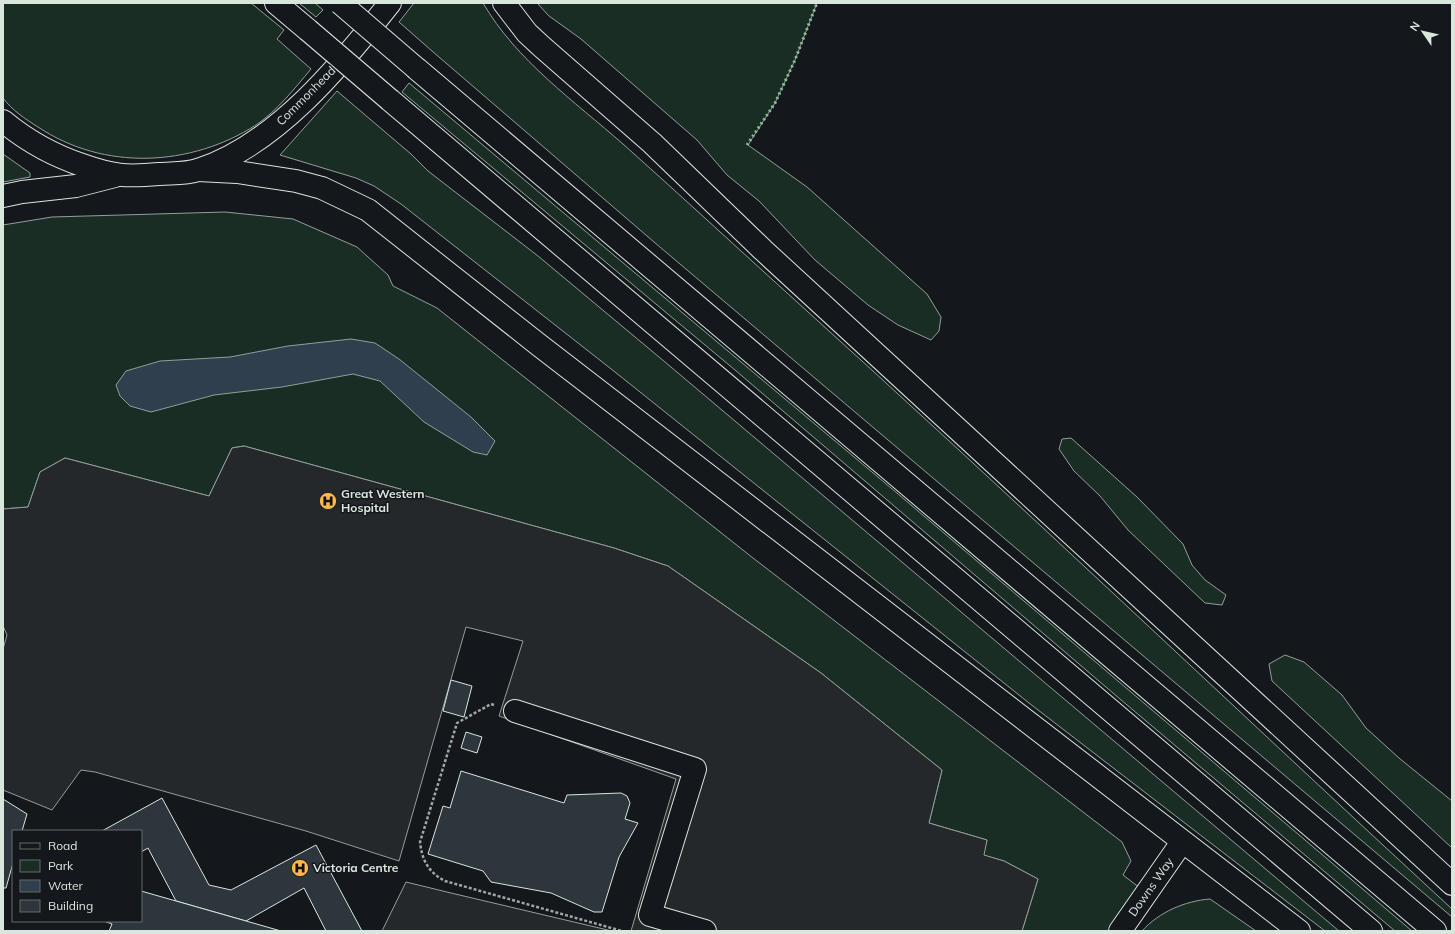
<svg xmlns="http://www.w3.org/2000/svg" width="1455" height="934" font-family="Mulish,sans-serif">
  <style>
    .green { fill: #1a2d24; stroke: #939e99 }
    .parking { fill: #24282b; stroke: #939e99 }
    .water { fill: #2f3f4d; stroke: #939e99 }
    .building { fill: #2c363c; stroke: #d8e6dc }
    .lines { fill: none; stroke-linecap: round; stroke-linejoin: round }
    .minor-casing { stroke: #d8e6dc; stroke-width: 24 }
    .major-casing { stroke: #d8e6dc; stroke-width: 24 }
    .highway-casing { stroke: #d8e6dc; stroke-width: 24 }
    .path { stroke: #9da8a2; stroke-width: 2.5; stroke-dasharray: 3 2; stroke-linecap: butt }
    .minor { stroke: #14181c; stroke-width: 22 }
    .major { stroke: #14181c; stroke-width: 22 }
    .highway { stroke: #14181c; stroke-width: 22 }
    .highway-bridge-casing { stroke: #d8e6dc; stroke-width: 24; stroke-linecap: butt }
    .highway-bridge { stroke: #14181c; stroke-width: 22 }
    .hedge { stroke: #8ac095; stroke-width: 3; stroke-dasharray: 2 3; stroke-linecap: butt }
    .labels { text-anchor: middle; stroke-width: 3; stroke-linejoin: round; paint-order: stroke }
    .street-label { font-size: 12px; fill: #d8e6dc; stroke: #14181c }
    .poi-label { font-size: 12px; font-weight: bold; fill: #d8e6dc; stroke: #14181c; text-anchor: start }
  </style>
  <rect width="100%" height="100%" fill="#14181c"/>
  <g class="green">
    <path d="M3,3H251L284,30L277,39L311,69C294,89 278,110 256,125C190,167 104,171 38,127C25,119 12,110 3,98Z"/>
    <path d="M299,3H315L323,10L316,17Z"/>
    <path d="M414,3H483C516,60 574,101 623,144C678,193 732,243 786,292C1011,495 1230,704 1452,909V917L654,242L432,51L399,22Z"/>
    <path d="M537,3H817L795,60L775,103L748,145L807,187L927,294L941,317L939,331L931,340L898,325L868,305L815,260L759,201L727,175L697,140L581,39L549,16Z"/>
    <path d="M409,83L891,488L1412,931H1395L1120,699L735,370L402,92Z"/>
    <path d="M337,91L411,154L428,171L538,256L665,362L1339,931H1325L1029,703L615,372L401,204L374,186L356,178L280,155Z"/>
    <path d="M3,154L30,173V177L3,182Z"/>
    <path d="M225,212L293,219L357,247L388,275L393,286L437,308L753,558L1122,842L1131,861L1123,875L1140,888L1112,931H1022L1038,879L1004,861L983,855L987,840L929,823L942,770L821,673L668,566L614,548L244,446L232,448L209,496L65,458L40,472L28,507L3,509V225L52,217Z"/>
    <path d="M1071,438L1137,497L1183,544L1192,565L1205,580L1226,595L1222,605L1205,603L1128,530L1100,496L1074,471L1059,449L1062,439Z"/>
    <path d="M1285,655L1304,662L1342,695L1366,728L1399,758L1452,801V848L1272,681L1269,664Z"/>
    <path d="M1210,899L1256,931H1142C1159,912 1185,901 1210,899Z"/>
  </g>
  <g class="parking">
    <path d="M244,446L614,548L668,566L821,673L942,770L929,823L987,840L984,855L1004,861L1038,879L1022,931H631L676,779L499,716L523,641L466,627L399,861L306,831L95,772L81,770L52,810L3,790V649L7,635L3,626V509L28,507L40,472L65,458L209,496L232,448Z"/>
    <path d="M406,882L451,893L612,931H382Z"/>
  </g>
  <path class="water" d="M351,339L375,343L399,359L471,417L495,441L487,455L473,452L424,422L380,381L353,374L282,387L214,395L151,412L130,406L120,396L116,385L126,371L160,361L230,357L288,346Z"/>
  <g class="building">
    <path d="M451,680L472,686L464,717L443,711Z"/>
    <path d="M466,732L482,737L477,753L461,748Z"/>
    <path d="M461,771L564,803L567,795L621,793L627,796L630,803L625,819L638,823L619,857L602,912H594L551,893L491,882L483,871L428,854L443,806L450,808Z"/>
    <path d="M162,798L209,885L231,890L316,845L362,931H326L304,888L246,921L176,901L148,848L141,852V831H102Z"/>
    <path d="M3,799L27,814L22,831H13V863L6,888H3Z"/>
    <path d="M141,891L281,931H109L112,924L104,921H141Z"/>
  </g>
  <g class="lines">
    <defs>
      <g id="minor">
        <path d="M515,711L695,769L650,915L705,931"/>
        <path d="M1120,931L1182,842"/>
      </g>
      <g id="major">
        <path d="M3,121C27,141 52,155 82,165C113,176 126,177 159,174C172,173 186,174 198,170C276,145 341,65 390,3"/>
        <path d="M3,196L22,192L76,186L115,176"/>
      </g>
      <g id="highway">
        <path d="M276,3L308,30"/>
        <path d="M504,3L527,33L541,46L652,143L763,250L1452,884"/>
        <path d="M417,69L1435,931"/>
        <path d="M390,100L1371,931"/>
        <path d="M198,170L237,172L296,181L322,188L368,210L539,345L1299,931"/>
      </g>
    </defs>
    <use href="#minor" class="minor-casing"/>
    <use href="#major" class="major-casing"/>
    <use href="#highway" class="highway-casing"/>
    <path class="path" d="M494,705L491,704L457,723L420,842C422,860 428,872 445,881L622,931"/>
    <use href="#minor" class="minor"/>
    <use href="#major" class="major"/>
    <use href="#highway" class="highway"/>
    <defs>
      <g id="highway-bridge">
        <path d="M340,3L417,69"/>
        <path d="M308,30L390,100"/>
      </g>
    </defs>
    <use href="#highway-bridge" class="highway-bridge-casing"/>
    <use href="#highway-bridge" class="highway-bridge"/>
    <path class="hedge" d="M747,145L775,103L795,60L817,3"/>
  </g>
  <defs>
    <symbol id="hospital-disc" viewBox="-11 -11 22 22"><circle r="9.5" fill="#ffb74d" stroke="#14181c"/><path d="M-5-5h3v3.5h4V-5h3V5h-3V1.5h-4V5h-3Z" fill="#111"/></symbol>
  </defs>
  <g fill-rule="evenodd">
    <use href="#hospital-disc" x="318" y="491" width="20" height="20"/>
    <use href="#hospital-disc" x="290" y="858" width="20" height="20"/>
  </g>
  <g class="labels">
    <g class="street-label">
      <text transform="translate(306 96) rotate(-45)" y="4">Commonhead</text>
      <text transform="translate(1151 887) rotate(-55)" y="4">Downs Way</text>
    </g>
    <g class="poi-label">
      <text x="341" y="498">Great Western<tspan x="341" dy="14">Hospital</tspan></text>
      <text x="313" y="872">Victoria Centre</text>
    </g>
  </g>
  <rect width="1455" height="934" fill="none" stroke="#d8e6dc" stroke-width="8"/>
  <rect x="12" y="830" width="130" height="92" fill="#14181c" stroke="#626a69"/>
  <rect x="20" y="843" width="20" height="6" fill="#14181c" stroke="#626a69"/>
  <text x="48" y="850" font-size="12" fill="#d8e6dc">Road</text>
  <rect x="20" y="860" width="20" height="12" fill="#1a2d24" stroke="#626a69"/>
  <text x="48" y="870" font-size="12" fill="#d8e6dc">Park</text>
  <rect x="20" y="880" width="20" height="12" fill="#2f3f4d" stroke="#626a69"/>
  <text x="48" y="890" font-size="12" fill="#d8e6dc">Water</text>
  <rect x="20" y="900" width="20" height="12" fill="#2c363c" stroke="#626a69"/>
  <text x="48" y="910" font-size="12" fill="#d8e6dc">Building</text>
  <g transform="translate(1423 32) rotate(304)" stroke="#14181c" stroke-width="3" paint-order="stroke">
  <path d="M0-3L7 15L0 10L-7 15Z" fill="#d8e6dc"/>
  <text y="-6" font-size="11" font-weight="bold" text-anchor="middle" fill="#d8e6dc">N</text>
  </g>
</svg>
